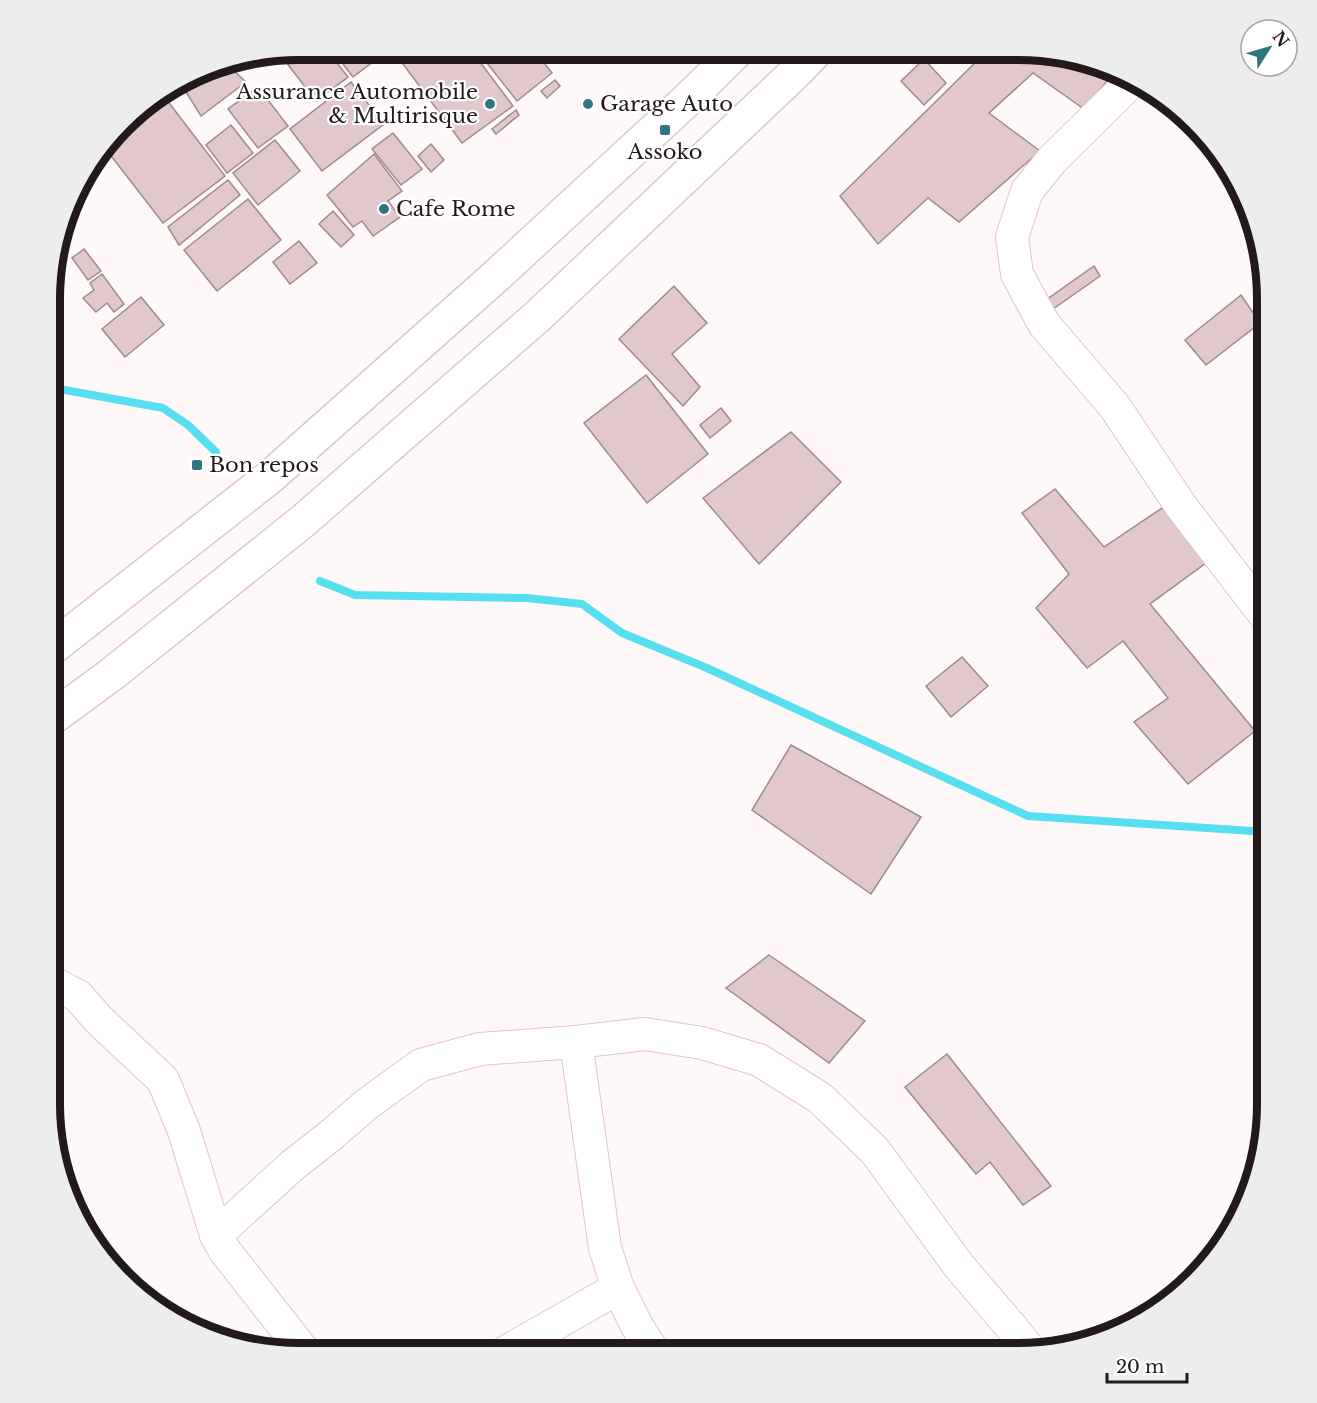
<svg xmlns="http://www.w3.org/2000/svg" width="1317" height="1403" font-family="'Libre Baskerville',serif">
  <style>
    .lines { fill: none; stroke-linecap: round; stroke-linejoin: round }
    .stream { stroke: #58dfef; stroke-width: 8 }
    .building { fill: #e1c8cd; stroke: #a1898e; stroke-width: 1.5 }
    .minor-casing { stroke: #dfc6cb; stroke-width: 34 }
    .primary-casing { stroke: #dfc6cb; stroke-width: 36 }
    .minor { stroke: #fff; stroke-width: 32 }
    .primary { stroke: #fff; stroke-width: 33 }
    .poi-dot { fill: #2f7780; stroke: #fff; stroke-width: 2 }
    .labels { text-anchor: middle; stroke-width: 4.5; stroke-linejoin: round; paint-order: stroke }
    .poi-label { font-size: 21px; fill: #22191b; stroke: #fff; text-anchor: start }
    .rim { fill: none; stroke: #22191b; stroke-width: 8 }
  </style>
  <rect width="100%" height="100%" fill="#fef8f9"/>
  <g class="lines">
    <g class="stream">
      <path d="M54,388L163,408L188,425L216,452"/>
      <path d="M320,581L355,595L527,598L582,604L622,633L707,668L1028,816L1267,832"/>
    </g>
  </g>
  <g class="building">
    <path d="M299,49L327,50L348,77L316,101L279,53Z"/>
    <path d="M332,50H378L382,55L353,77Z"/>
    <path d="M397,50H471L513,106L462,143L394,52Z"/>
    <path d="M503,50H534L552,73L517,101L487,63Z"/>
    <path d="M987,51L1050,52L1109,72L1113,74L1084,109L1033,73L989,113L1040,151L959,222L928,198L878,244L840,196Z"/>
    <path d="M924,59L946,83L924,105L901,81Z"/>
    <path d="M224,62L246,82L201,116L181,84L219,63Z"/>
    <path d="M555,80L560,86L547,98L541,91Z"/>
    <path d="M351,82L384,124L322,171L290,129Z"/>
    <path d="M258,87L288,126L258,148L228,109Z"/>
    <path d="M163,95L225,176L163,223L105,148L135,111Z"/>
    <path d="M516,110L519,115L496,134L492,129Z"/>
    <path d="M231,125L253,153L227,173L206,145Z"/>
    <path d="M393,133L422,169L401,185L372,149Z"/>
    <path d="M275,140L300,171L258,205L233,173Z"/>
    <path d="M431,144L444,160L431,172L418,156Z"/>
    <path d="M374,154L402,191L388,201L400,217L373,236L362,221L353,227L327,195Z"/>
    <path d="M228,180L240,195L179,245L168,227Z"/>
    <path d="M248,199L281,240L217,291L184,250Z"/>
    <path d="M333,211L354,235L341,247L319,224Z"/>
    <path d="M299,241L317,263L290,284L273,262Z"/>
    <path d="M84,249L101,271L88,280L72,258Z"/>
    <path d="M1094,266L1100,276L1053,309L1046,300Z"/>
    <path d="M102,274L124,304L114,312L107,303L96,312L83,298L94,290L90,283Z"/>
    <path d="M674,286L707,323L672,354L700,387L683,406L619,339Z"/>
    <path d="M1241,295L1260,323L1206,365L1185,340Z"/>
    <path d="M141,297L164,325L125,357L102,329Z"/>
    <path d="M646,375L708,454L647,503L584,423Z"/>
    <path d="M721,408L731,421L710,438L700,425Z"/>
    <path d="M791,432L841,482L759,564L703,498Z"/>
    <path d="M1055,489L1104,547L1165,506L1210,560L1150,604L1255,731L1188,784L1134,722L1168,698L1123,641L1087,668L1036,608L1069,574L1022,513Z"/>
    <path d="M962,657L988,686L951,717L926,686Z"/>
    <path d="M791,745L921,817L871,894L752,810Z"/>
    <path d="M769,955L865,1021L829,1063L726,988Z"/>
    <path d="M947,1054L1051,1186L1023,1205L990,1162L976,1174L905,1087Z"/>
  </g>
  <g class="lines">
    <defs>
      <g id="minor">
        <path d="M1133,80L1052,160L1027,191L1012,237L1017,274L1044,324L1115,407L1181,506L1267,618"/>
        <path d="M51,982L78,996L99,1020L163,1080L184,1131L216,1235"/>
        <path d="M576,1042L605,1248L618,1288L637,1326L654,1353"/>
        <path d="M305,1353L225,1251L216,1235L293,1165L330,1136L367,1104L421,1065L480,1049L576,1042L645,1034L702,1043L759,1060L820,1098L875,1151L959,1266L1013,1329L1032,1353"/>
        <path d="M504,1353L618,1288"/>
      </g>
      <g id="primary">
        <path d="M52,648L270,477L495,277L686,101L737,51"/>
        <path d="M52,718L112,674L303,521L538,316L797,71L816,51"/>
      </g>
    </defs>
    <use href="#minor" class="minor-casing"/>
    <use href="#primary" class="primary-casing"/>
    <use href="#minor" class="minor"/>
    <use href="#primary" class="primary"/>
  </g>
  <g class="poi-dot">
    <circle cx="490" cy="104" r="6"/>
    <circle cx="588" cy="104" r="6"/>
    <rect x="659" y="124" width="12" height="12" rx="3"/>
    <circle cx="384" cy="209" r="6"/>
    <rect x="191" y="459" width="12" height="12" rx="3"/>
  </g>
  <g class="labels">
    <g class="poi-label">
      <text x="478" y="99" text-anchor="end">Assurance Automobile<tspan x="478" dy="24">&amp; Multirisque</tspan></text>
      <text x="600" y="111">Garage Auto</text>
      <text x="665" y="159" text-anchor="middle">Assoko</text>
      <text x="396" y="216">Cafe Rome</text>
      <text x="209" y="472">Bon repos</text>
    </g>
  </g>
  <path d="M0 0H1317V1403H0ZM299 60H1018A239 239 0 0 1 1257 299V1104A239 239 0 0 1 1018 1343H299A239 239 0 0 1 60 1104V299A239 239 0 0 1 299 60Z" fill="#ededed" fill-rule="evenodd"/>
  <path class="rim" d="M299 60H1018A239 239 0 0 1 1257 299V1104A239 239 0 0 1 1018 1343H299A239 239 0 0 1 60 1104V299A239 239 0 0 1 299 60Z"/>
  <g transform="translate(1269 48) rotate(53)"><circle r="28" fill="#ffffff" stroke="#a7a3a4" stroke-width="1.5"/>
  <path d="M0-4.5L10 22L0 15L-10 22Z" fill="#2f7780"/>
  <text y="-9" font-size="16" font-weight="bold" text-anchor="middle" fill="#22191b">N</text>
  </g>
  <path d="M1107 1373v9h80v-9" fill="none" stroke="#22191b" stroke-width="3"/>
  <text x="1116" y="1373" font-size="18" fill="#22191b" stroke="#ffffff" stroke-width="4.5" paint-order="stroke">20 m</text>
</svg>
